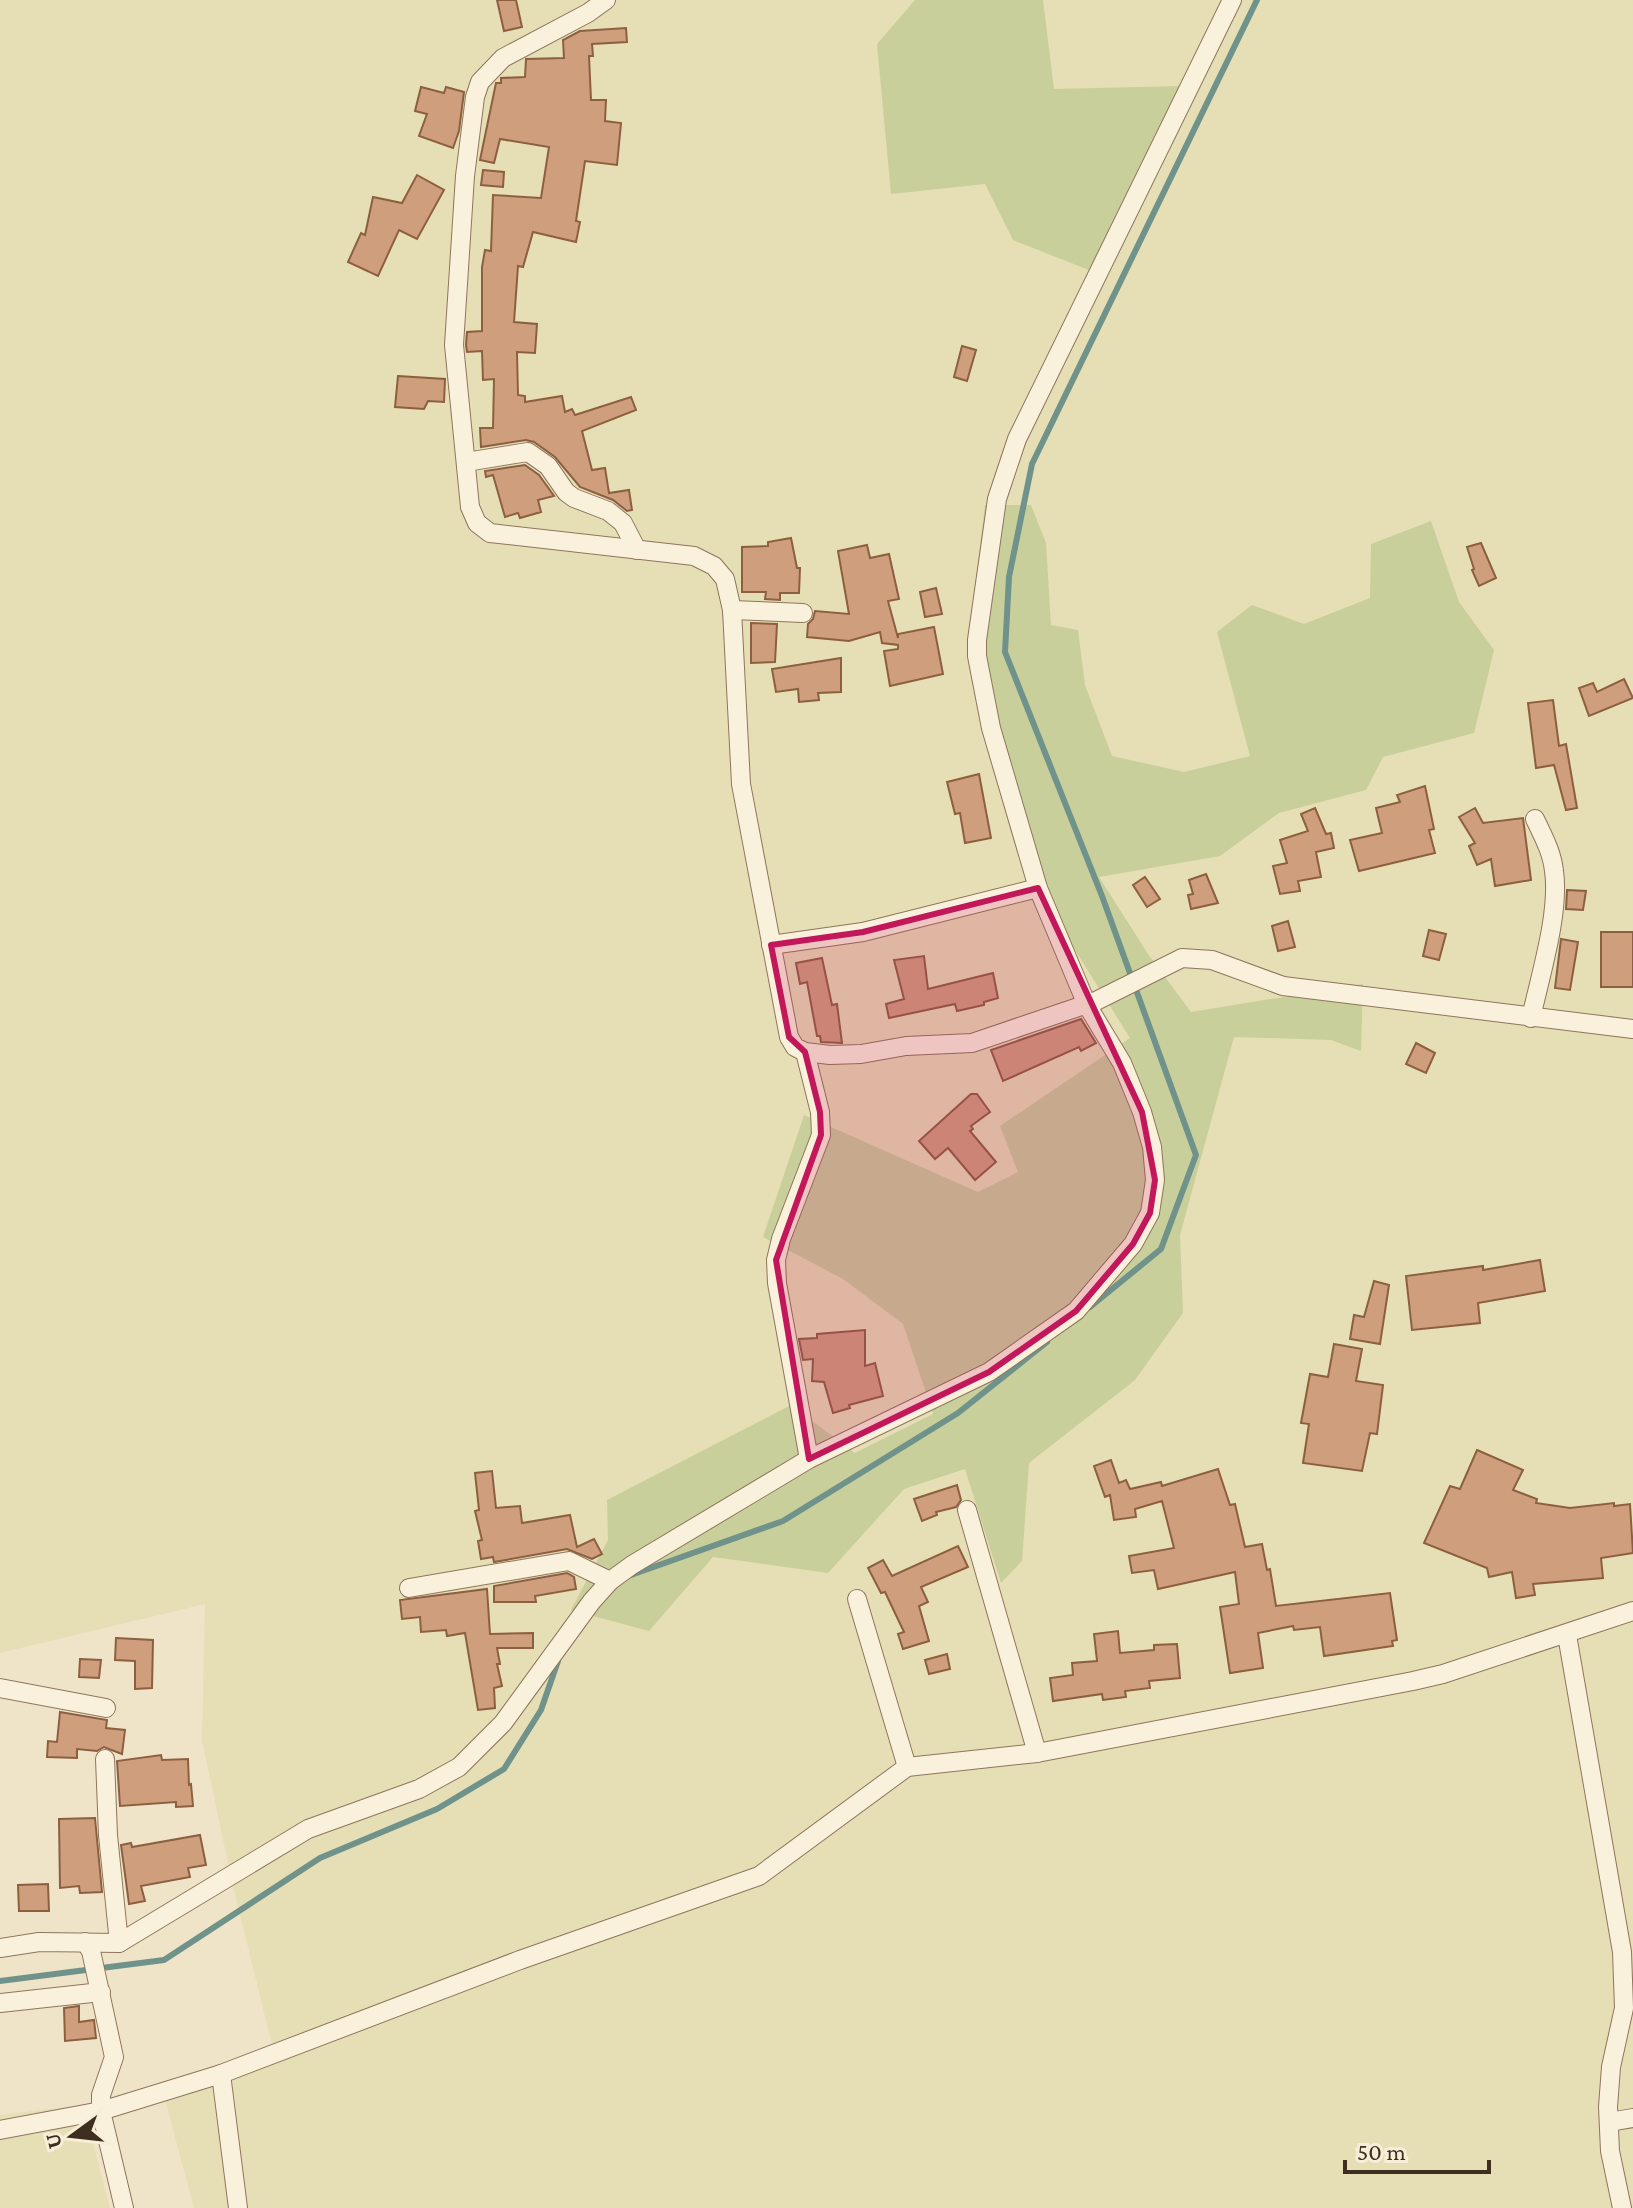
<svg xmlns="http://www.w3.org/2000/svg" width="1633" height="2208" font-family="'Crimson Pro',serif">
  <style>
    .farmland { fill: #e6deb5 }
    .green { fill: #c9cf9b }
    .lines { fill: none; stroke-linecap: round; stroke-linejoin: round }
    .stream { stroke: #6f938a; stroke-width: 6 }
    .building { fill: #cf9f7d; stroke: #8d5f41; stroke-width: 2 }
    .minor-casing { stroke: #8d765c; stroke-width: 20 }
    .minor { stroke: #faf1dc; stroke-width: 18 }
    .marked { fill: #c2185b; fill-opacity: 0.2; stroke: #c2185b; stroke-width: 6; stroke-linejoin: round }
  </style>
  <rect width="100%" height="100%" fill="#f0e4c8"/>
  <g class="farmland">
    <path d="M0,0H1633V2208H194L163,2092L274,2053L232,1882L202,1740L205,1604L0,1653Z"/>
    <path d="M83,2105L110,2208H0V2115Z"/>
  </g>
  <g class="green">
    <path d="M915,0H1043L1054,89L1182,86L1089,270L1013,240L985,184L891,194L877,44Z"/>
    <path d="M985,505H1031L1046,543L1051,625L1078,630L1085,685L1112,756L1184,772L1250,756L1217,632L1252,605L1304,624L1370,598L1371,544L1431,521L1459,602L1494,650L1474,733L1383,757L1366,790L1279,813L1220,856L1099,877L1148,954L1191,1012L1363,984L1361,1051L1331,1040L1234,1037L1180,1235L1183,1313L1135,1380L1029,1463L1022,1561L1001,1583L965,1469L904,1489L828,1573L713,1557L649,1631L571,1610L608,1540L607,1500L791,1405L855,1453L933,1414L903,1324L843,1279L763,1237L804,1115L978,1192L1018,1172L1000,1126L1130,1038L1070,942L1013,837L996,757L973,604Z"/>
  </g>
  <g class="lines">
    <g class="stream">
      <path d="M1090,1307L1161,1249L1196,1155L1102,896L1005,652L1009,577L1032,464L1257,0"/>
      <path d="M631,1575L783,1521L958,1413L1047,1342"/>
      <path d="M0,1981L164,1960L320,1858L437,1809L504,1769L541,1710L558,1661"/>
    </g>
  </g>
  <g class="building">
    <path d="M497,0H516L522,27L504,31Z"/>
    <path d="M626,28L627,42L592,44L593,56H589L591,100H606L605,121L621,123L617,165L585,161L576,221L580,222L576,242L533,232L523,267L518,266L514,322L537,324L535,353L517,352L518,395L525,396V402L562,396L565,412L572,409L575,415L631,397L636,410L582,431L592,470L605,468L609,493L629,490L632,510L627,511L613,500L580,487L555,457L534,442L526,440L481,447L480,428H493L494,379L483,380L482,351L467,352L466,345L467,332L482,331V267L485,250L491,251L493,195L541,198L549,147L500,139L494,163L480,160L496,83H501V78L525,77L526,59L564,58L563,40L580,31Z"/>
    <path d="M421,87L444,93L446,87L464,92L459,131L453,148L419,136L427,114L415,111Z"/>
    <path d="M483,170L504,172L503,187L481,185Z"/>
    <path d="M417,175L444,190L417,239L399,230L378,276L348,262L361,233L365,235L373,197L402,203Z"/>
    <path d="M962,346L976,350L967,381L954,377Z"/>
    <path d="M398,376L445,379L444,402L428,401L424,409L395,407Z"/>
    <path d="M525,465L539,475L554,496L538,500L541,512L520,518L518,513L505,517L493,475L486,477L485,471Z"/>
    <path d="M791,538L797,568H800L799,593H780V600L765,599L766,592H742V547L768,546V542Z"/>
    <path d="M1481,543L1496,578L1479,586L1472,570L1474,569L1467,547Z"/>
    <path d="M867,545L870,558L889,554L899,599L888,601L898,638V634L934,627L943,674L890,686L884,651L898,649V645L882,643L880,632L849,641L807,637L808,624L813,619L815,611L849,614L838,551Z"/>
    <path d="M936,588L942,614L925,617L920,592Z"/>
    <path d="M751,623L777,624L775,662L751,663Z"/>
    <path d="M841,658V692L818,693L819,700L799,702L798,689L776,692L772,669Z"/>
    <path d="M1624,679L1633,698L1589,716L1579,688L1593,683L1597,692Z"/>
    <path d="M1553,700L1559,746L1566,744L1577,808L1566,810L1554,765L1536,768L1528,703Z"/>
    <path d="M979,774L991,838L965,843L960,813L955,814L947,782Z"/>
    <path d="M1425,786L1434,829L1429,830L1435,853L1359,871L1350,840L1382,833L1376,808L1400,802L1397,795Z"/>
    <path d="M1315,808L1326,834L1331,833L1334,848L1316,852L1321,877L1298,881L1300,891L1280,894L1273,866L1287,863L1280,840L1308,831L1301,814Z"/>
    <path d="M1475,808L1483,823L1523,818L1531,880L1495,886L1491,859L1477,865L1469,846L1475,843L1459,817Z"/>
    <path d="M1206,874L1218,903L1191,909L1188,895L1193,894L1189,880Z"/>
    <path d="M1145,877L1160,899L1147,907L1133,885Z"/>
    <path d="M1567,890L1586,891L1583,910L1566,909Z"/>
    <path d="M1288,921L1295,947L1278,951L1272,926Z"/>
    <path d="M1429,930L1446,934L1439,960L1423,956Z"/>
    <rect x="1601" y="932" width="32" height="55"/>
    <path d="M1561,939L1578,942L1570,990L1555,988Z"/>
    <path d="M924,956L928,989L993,973L998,998L984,1002V1005L957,1011L955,1004L889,1018L886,1004L904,999L894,960Z"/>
    <path d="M822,958L832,1005L837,1004L842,1043L821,1042L820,1036H817L807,982L800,984L796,963Z"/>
    <path d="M1081,1019L1096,1043L1081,1051L1079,1047L1003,1081L991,1050Z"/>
    <path d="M1416,1043L1435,1053L1426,1073L1406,1064Z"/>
    <path d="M971,1094H977L990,1112L971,1126L973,1129L970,1131L996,1162L975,1180L948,1148L935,1159L919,1141Z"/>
    <path d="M1540,1260L1545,1291L1478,1303L1480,1323L1412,1330L1406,1276L1483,1266V1270Z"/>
    <path d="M1374,1281L1389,1285L1380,1344L1350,1339L1354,1315L1364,1317Z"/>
    <path d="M865,1330V1366L875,1363L883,1396L849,1405L850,1408L833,1413L824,1382L812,1381L813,1359L803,1360L799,1339L817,1338V1334Z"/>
    <path d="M1334,1344L1362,1349L1356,1381L1383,1385L1377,1434L1370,1433L1362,1471L1303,1463L1309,1424L1301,1423L1310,1374L1328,1377Z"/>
    <path d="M1477,1450L1523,1470L1513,1490L1537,1499L1536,1503L1570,1508L1614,1503V1506L1630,1504L1633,1553L1601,1558L1603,1578L1533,1584L1535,1595L1516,1598L1512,1572L1489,1577L1487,1568L1424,1543L1450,1486L1460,1489Z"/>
    <path d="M1111,1460L1119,1483L1126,1480L1130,1489L1161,1482L1162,1486L1218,1469L1230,1505L1235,1504L1245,1547L1262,1544L1267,1570L1270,1569L1276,1606L1390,1593L1397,1640L1392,1641L1393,1646L1324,1656L1320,1627L1294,1630L1293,1626L1258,1633L1263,1668L1230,1673L1220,1607L1239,1604L1235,1572L1158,1589L1154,1570L1132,1573L1129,1556L1174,1548L1162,1501L1135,1509L1136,1517L1114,1520L1110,1495L1105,1497L1094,1466Z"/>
    <path d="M492,1471L496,1508L520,1506L522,1523L570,1515L577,1547L594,1539L602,1554L592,1559L567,1549L494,1562L493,1557L481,1559L478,1541L482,1540L475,1511L479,1510L475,1473Z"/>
    <path d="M957,1485L961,1500L956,1507L936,1512L937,1515L922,1521L914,1499Z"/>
    <path d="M958,1546L968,1567L921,1587L928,1602L919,1606L929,1641L903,1649L898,1634L904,1632L885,1592L881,1593L868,1568L883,1560L892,1576Z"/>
    <path d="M567,1573L574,1577L576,1589L535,1596L536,1602H494V1586Z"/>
    <path d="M487,1589L490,1634L533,1633V1648H497L500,1664H497L502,1686L494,1688L495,1708L478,1710L465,1633L447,1636L446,1630L421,1632L420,1617L402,1619L400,1600Z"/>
    <path d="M1118,1631L1120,1653L1154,1650V1645L1177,1644L1180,1678L1149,1681L1150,1688L1125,1691L1126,1697L1103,1700L1102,1694L1053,1701L1050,1678L1073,1675L1072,1663L1097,1661L1094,1634Z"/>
    <path d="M116,1638L153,1640L152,1688L135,1689V1661L115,1660Z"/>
    <path d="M947,1654L950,1669L929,1674L925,1660Z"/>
    <path d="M80,1659L101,1660L99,1678L79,1677Z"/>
    <path d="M60,1712L107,1720L106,1728L125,1730L122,1754L104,1747L97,1751L77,1749V1758L47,1757L48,1741L57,1742Z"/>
    <path d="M161,1755L162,1760L188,1759L189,1785L191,1784L193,1806L176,1807V1802L120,1806L117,1761Z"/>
    <path d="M95,1818L102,1892L80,1893L79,1886L60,1888L59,1819Z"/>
    <path d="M200,1835L206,1865L188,1868L190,1877L141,1886L145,1901L129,1904L121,1845L131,1843L132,1847Z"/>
    <path d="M48,1884L49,1911H19L18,1885Z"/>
    <path d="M79,2006V2022L94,2020L96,2038L65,2041L64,2008Z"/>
  </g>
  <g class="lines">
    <defs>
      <g id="minor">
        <path d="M606,0L588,13L503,58L480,82L475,97L465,176L454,345L470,507L477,523L490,533L694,556L714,566L725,579L732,610L741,784L789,1037L795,1047L805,1052L830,1055L861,1054L906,1046L972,1043L1096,1001L1182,958L1212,960L1283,986L1633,1029"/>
        <path d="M466,462L528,452L548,466L566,492L574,498L608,511L623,523L637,550"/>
        <path d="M732,610L803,613"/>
        <path d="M771,945L863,932L1038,888"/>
        <path d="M1531,1018C1540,976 1560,913 1554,871C1552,852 1543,836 1535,819"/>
        <path d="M805,1052L820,1112L821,1135L781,1239L776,1260L777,1283L809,1459"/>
        <path d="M967,1510L1037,1753"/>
        <path d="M409,1588L569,1561L610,1581"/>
        <path d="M857,1599L907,1767"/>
        <path d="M1567,1635L1622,1952L1624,2008L1611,2067L1608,2107L1610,2151L1622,2208"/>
        <path d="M0,1688L106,1708"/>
        <path d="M105,1759L108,1835L119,1943"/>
        <path d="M85,1942L91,1951L114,2057L101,2095V2111L124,2208"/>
        <path d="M0,1948L39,1942L119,1943L308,1829L419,1789L459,1767L503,1723L592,1601L610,1581L632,1565L809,1459L989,1372L1076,1311L1133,1244L1150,1213L1155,1180L1152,1147L1142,1112L1122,1063L1087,1005L1038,888L991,728L977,656V640L997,499L1017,439L1232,0"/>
        <path d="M0,2003L101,1992"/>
        <path d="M221,2074L238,2208"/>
        <path d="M1609,2122L1633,2118"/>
        <path d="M0,2130L101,2111L221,2074L520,1960L759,1876L907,1767L1037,1753L1413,1681L1443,1674L1633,1611"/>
      </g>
    </defs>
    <use href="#minor" class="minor-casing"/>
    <use href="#minor" class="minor"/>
  </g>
  <path class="marked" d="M1038,888L1142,1112L1155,1180L1150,1213L1133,1244L1076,1311L989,1372L809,1459L776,1260L821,1135L820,1112L805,1052L789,1037L771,945L863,932Z"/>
  <g transform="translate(72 2136) rotate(255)" stroke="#f7eed8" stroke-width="6" paint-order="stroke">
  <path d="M0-6L14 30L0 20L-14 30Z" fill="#3d2e20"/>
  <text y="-12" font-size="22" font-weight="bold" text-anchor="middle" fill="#3d2e20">U</text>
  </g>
  <path d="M1345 2160v12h144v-12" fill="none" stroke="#3d2e20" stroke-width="4"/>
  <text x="1357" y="2160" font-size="24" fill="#3d2e20" stroke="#f7eed8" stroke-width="6" paint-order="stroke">50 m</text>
</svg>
